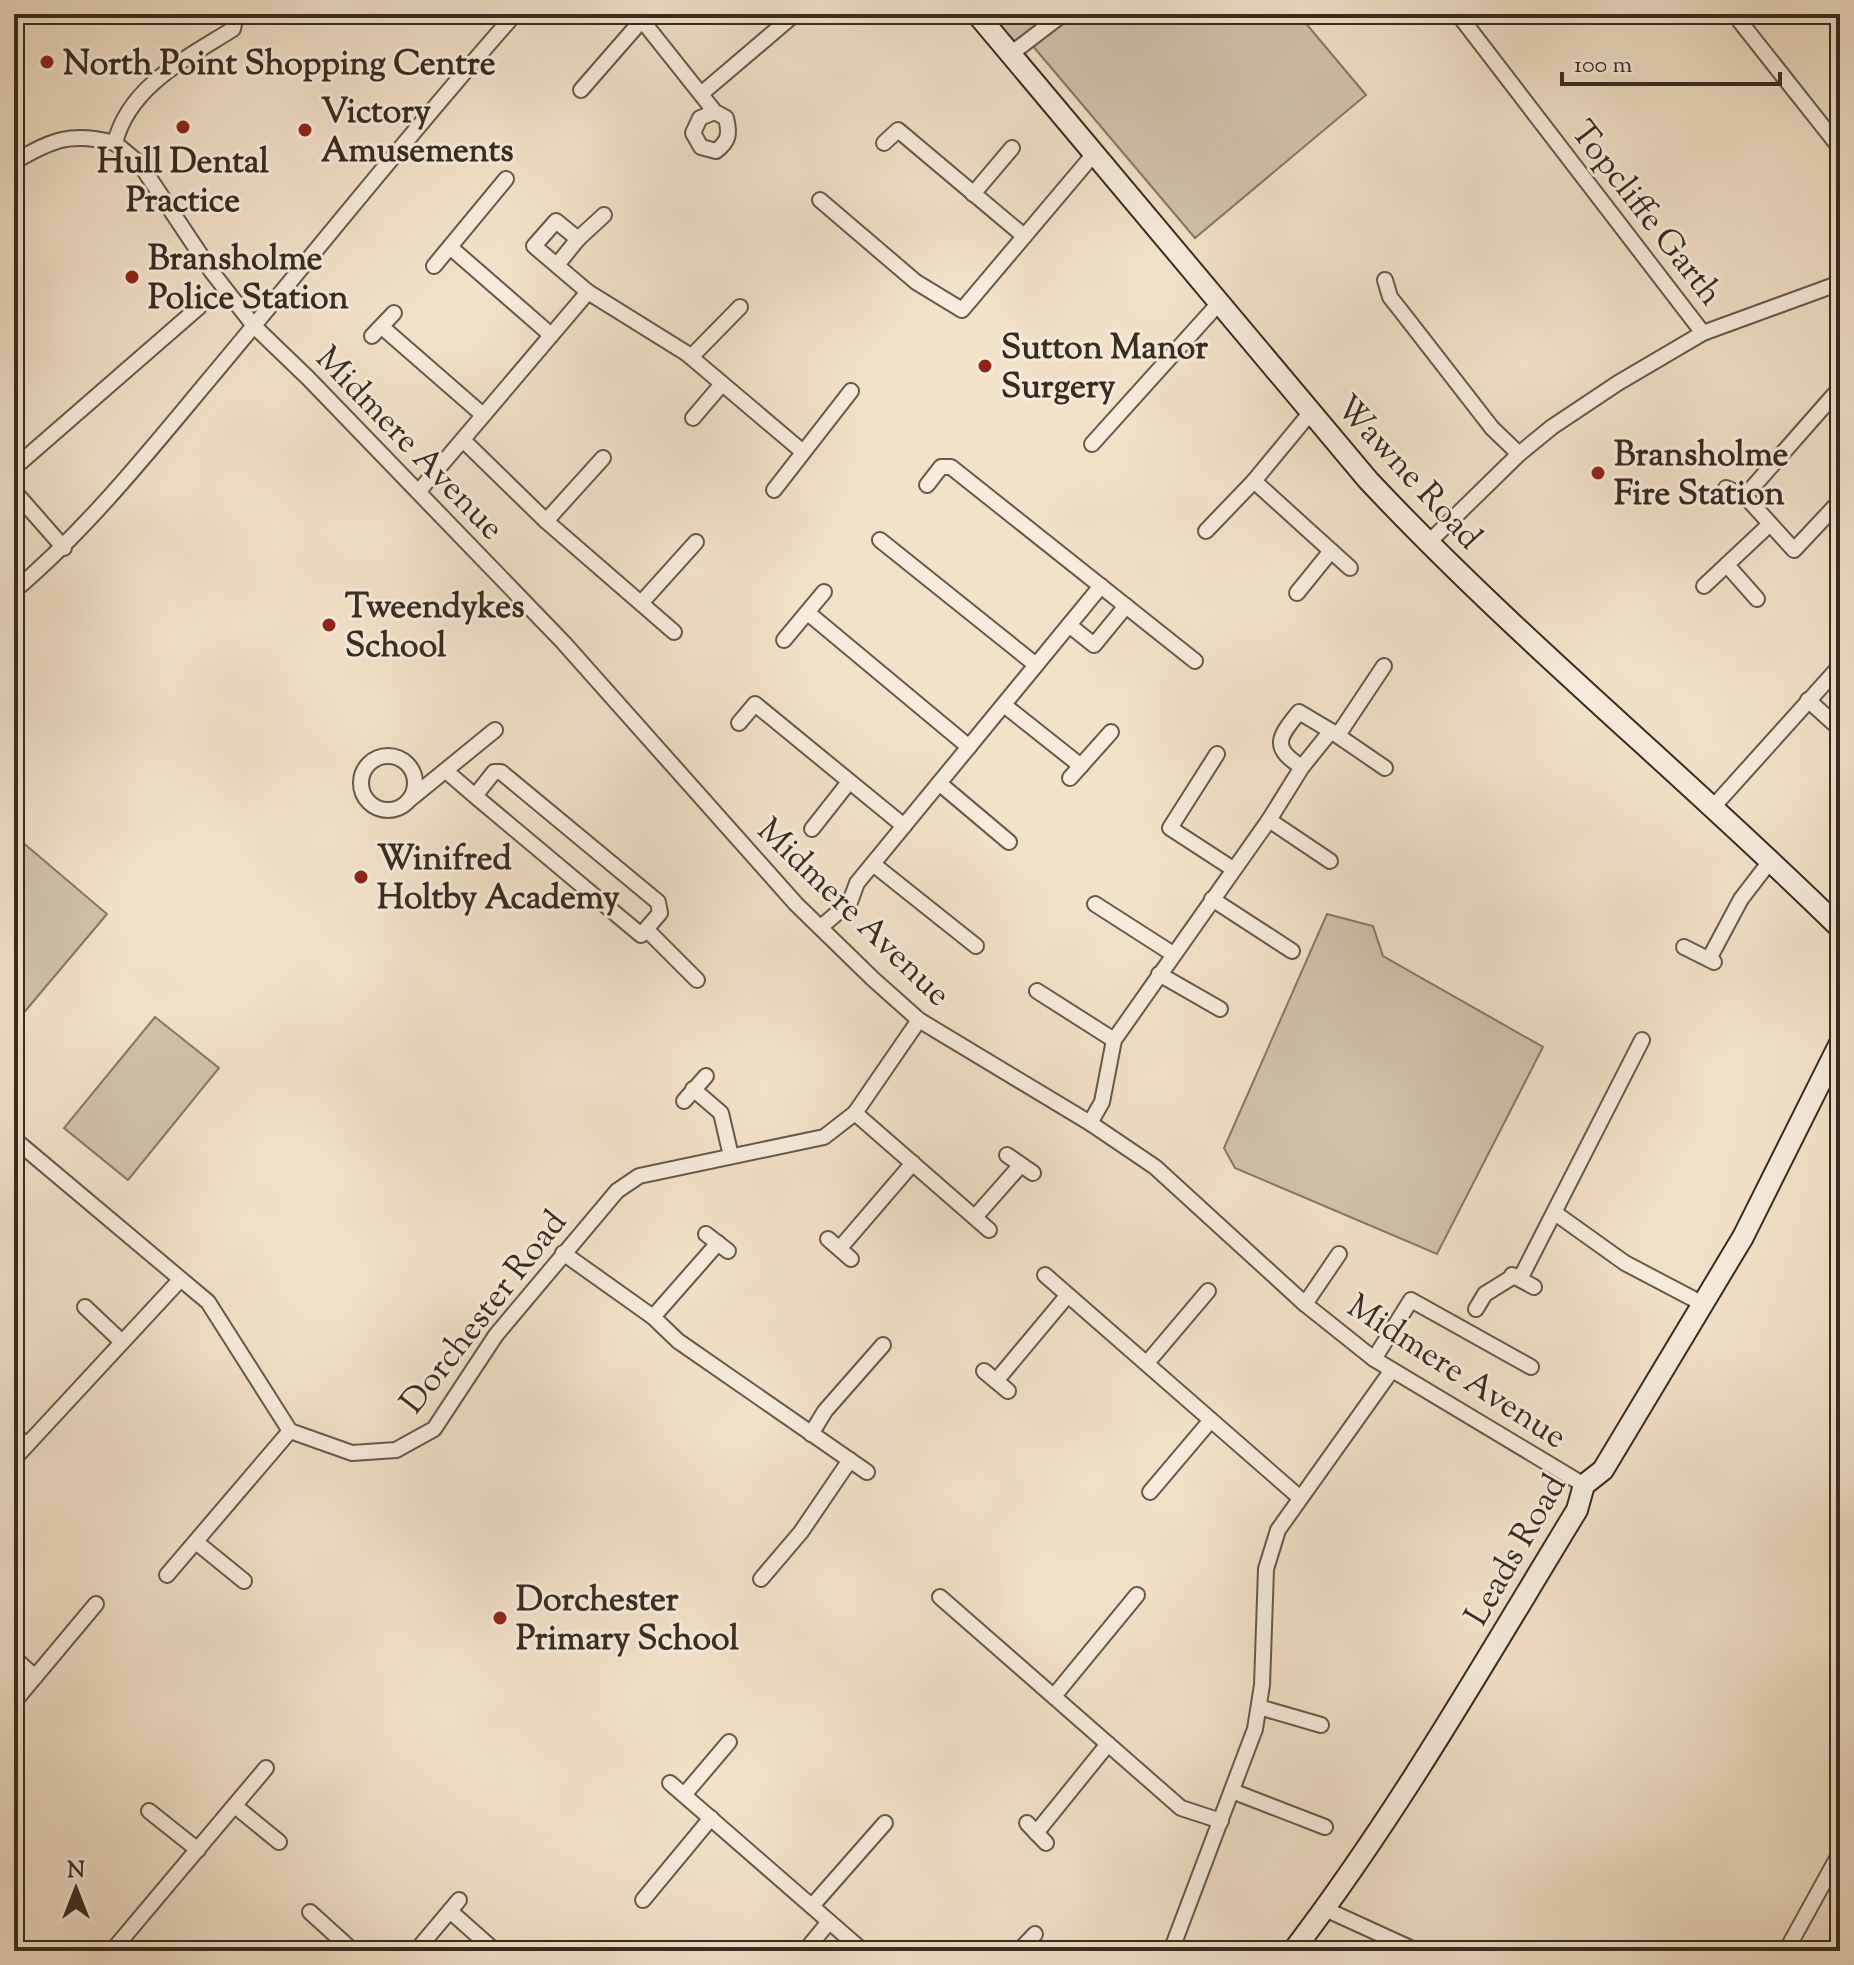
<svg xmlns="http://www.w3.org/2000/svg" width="1854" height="1965" font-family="'Sorts Mill Goudy',serif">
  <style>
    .green { fill: #d3c3ad; stroke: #867867; stroke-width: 2 }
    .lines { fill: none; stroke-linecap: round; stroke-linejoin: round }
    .street-casing { stroke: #675a4b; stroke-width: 18 }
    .secondary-casing { stroke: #382c21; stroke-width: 24 }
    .street { stroke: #f7ecdd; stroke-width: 14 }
    .secondary { stroke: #f7ecdd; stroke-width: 20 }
    .poi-dot { fill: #8f2418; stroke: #f7ecdd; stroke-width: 3 }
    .labels { text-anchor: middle; stroke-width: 6; stroke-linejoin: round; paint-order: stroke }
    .poi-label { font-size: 34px; font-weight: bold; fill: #382c21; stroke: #f7ecdd; text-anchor: start }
    .street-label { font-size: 34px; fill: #382c21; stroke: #f7ecdd }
  </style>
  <rect width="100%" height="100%" fill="#f3e2ca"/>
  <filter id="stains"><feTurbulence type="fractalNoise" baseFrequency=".0025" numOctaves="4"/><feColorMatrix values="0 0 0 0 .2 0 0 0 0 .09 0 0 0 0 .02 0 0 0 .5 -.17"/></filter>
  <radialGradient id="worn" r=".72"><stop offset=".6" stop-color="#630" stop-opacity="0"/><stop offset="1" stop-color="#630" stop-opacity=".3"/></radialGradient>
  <g class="green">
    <path d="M990,14H1052L1013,42Z"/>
    <path d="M1068,14H1298L1366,95L1195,238L1032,45Z"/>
    <path d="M14,835L107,914L21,1016L14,1010Z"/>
    <path d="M1327,914L1373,926L1383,956L1543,1047L1437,1254L1235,1168L1224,1148Z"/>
    <path d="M155,1017L219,1068L128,1180L64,1128Z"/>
  </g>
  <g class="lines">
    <defs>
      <g id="street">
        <path d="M637,14L715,112L726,118C730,134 729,141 716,151L701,147L693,133L700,118L715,112"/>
        <path d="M1458,14L1703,333"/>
        <path d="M1734,14L1840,148"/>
        <path d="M1012,53L1063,14"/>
        <path d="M581,90L642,20"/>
        <path d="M701,94L795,14"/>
        <path d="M115,143L140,164L212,272L254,326L308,378L563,642L796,904L873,979L919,1020L1090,1123L1155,1167L1305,1304L1374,1359L1584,1485"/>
        <path d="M884,143L898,130L1024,236"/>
        <path d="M14,162C53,139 71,132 115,143C129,86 187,58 233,29L236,14"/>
        <path d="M973,194L1012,148"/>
        <path d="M820,200L916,282L962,310L1093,155"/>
        <path d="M578,239L604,215"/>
        <path d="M450,247L551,335"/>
        <path d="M557,265L578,239L556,221L534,246L588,292"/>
        <path d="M434,266L506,179"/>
        <path d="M1385,280L1390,297L1405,316L1492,428L1519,454"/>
        <path d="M382,327L483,415"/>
        <path d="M372,336L394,313"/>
        <path d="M691,357L740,307"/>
        <path d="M693,418L722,384"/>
        <path d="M463,440L546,521L674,632"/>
        <path d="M1092,444L1220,302"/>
        <path d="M14,468L199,307"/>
        <path d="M1254,481L1350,568"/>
        <path d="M927,485L941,467H951L1195,661"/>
        <path d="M1726,488L1745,496L1794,550L1840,501"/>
        <path d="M774,490L851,391"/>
        <path d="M14,491L64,548"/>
        <path d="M419,491L588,292L686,353L803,452"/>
        <path d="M1745,496L1840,388"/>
        <path d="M546,521L603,458"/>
        <path d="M1206,531L1254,481L1311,412"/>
        <path d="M880,540L1036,665"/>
        <path d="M1428,543L1519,454L1552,427L1618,383L1703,333L1840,283"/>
        <path d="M1727,565L1757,599"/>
        <path d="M1704,586L1770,524"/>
        <path d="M14,591C87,529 146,455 207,382C310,259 409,134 515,14"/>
        <path d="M1297,593L1331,551"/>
        <path d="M642,602L696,542"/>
        <path d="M808,613L969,747"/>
        <path d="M1069,625L1094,645L1126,606"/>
        <path d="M784,640L824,592"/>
        <path d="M1808,700L1840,729"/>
        <path d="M1004,705L1081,766"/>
        <path d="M739,723L755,704L904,826"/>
        <path d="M1331,731L1385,768"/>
        <path d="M1338,735L1384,666"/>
        <path d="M1217,754L1170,828L1233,869"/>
        <circle cx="388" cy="783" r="27"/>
        <path d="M446,771L475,796L494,772H501L658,902L660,913L641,935L475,796"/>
        <path d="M1070,778L1111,732"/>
        <path d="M939,783L1009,842"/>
        <path d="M409,800L495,730"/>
        <path d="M1714,806L1840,666"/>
        <path d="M1269,820L1330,861"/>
        <path d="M812,829L849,782"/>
        <path d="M873,864L976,946"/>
        <path d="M1212,899L1292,951"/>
        <path d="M1095,904L1173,954"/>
        <path d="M821,927L850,902L857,883L1101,586"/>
        <path d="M647,930L697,980"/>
        <path d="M1684,947L1714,962"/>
        <path d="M1709,959L1741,899L1771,860"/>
        <path d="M1159,974L1220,1009"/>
        <path d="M1037,991L1114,1040"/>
        <path d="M693,1089L721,1113L731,1156"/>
        <path d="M684,1101L706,1076"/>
        <path d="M855,1113L989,1230"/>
        <path d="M1090,1123L1102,1102L1114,1040L1269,820L1302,767L1331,731L1299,712C1279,737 1270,747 1302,767"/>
        <path d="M14,1139L208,1302L290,1431L352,1453L396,1450L434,1429L496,1335L617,1191L639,1176L824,1137L855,1113L919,1020"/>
        <path d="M1007,1155L1033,1173"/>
        <path d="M1555,1213L1625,1263L1703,1304"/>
        <path d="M975,1217L1020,1166"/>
        <path d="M706,1234L728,1251"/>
        <path d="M828,1239L851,1259"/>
        <path d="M840,1248L913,1163"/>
        <path d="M563,1253L653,1317L678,1341L867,1472"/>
        <path d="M1045,1275L1299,1497"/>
        <path d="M1512,1275L1534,1287"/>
        <path d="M1520,1279L1642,1040"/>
        <path d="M1305,1304L1339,1254"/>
        <path d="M85,1307L121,1341"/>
        <path d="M1476,1309L1485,1294L1514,1276"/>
        <path d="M653,1317L718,1243"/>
        <path d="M1374,1359L1411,1300L1531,1367"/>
        <path d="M1147,1363L1208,1291"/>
        <path d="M984,1371L1008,1391"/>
        <path d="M996,1381L1067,1296"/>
        <path d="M14,1434L27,1445"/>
        <path d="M811,1434L825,1411L883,1345"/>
        <path d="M14,1459L179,1281"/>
        <path d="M1150,1492L1211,1420"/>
        <path d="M196,1542L244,1581"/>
        <path d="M167,1575L290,1431"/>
        <path d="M761,1579L801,1532L850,1460"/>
        <path d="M940,1597L1181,1808L1221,1821"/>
        <path d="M14,1658L35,1677"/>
        <path d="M1054,1696L1137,1595"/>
        <path d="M14,1702L96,1604"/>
        <path d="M1259,1707L1321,1725"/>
        <path d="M670,1783L863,1951"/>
        <path d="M1232,1791L1325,1827"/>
        <path d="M684,1795L729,1742"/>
        <path d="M235,1806L279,1842"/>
        <path d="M149,1811L198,1850"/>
        <path d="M1027,1823L1046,1843"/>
        <path d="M1036,1833L1108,1744"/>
        <path d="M643,1900L711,1818"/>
        <path d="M812,1906L885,1823"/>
        <path d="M1325,1909L1417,1951"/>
        <path d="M450,1911L495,1951"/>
        <path d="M310,1912L353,1951"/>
        <path d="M112,1951L266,1768"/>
        <path d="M416,1951L459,1900"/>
        <path d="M805,1951L829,1922"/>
        <path d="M1019,1951L1035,1934"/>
        <path d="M1171,1951L1255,1729L1262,1685L1266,1569L1278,1530L1392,1370"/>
        <path d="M1786,1951L1840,1853"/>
      </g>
      <g id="secondary">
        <path d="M977,14L1368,480C1516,638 1686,776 1840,928"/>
        <path d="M1293,1951C1399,1812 1486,1659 1577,1510L1584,1485L1603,1470L1743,1237L1840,1043"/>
      </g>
    </defs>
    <use href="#street" class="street-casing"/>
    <use href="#secondary" class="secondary-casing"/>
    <use href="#street" class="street"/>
    <use href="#secondary" class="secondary"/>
  </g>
  <g class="poi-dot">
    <circle cx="47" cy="62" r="8"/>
    <circle cx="183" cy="127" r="8"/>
    <circle cx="305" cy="130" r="8"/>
    <circle cx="132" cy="277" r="8"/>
    <circle cx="985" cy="366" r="8"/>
    <circle cx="1598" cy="473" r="8"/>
    <circle cx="329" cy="625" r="8"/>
    <circle cx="361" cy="877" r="8"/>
    <circle cx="500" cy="1618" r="8"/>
  </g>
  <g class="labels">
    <g class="poi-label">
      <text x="63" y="74">North Point Shopping Centre</text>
      <text x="321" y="122">Victory<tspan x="321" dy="39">Amusements</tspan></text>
      <text x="183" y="172" text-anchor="middle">Hull Dental<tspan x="183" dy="39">Practice</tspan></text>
      <text x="148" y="269">Bransholme<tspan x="148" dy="39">Police Station</tspan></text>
      <text x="1001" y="358">Sutton Manor<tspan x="1001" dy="39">Surgery</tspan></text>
      <text x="1614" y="465">Bransholme<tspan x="1614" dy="39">Fire Station</tspan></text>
      <text x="345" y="617">Tweendykes<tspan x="345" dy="39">School</tspan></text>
      <text x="377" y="869">Winifred<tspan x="377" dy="39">Holtby Academy</tspan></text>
      <text x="516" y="1610">Dorchester<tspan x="516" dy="39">Primary School</tspan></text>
    </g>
    <g class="street-label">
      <text transform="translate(1648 212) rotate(52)" y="12">Topcliffe Garth</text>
      <text transform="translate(411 442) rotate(46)" y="12">Midmere Avenue</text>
      <text transform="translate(1410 471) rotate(47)" y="12">Wawne Road</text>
      <text transform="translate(855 911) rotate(44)" y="12">Midmere Avenue</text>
      <text transform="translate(482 1311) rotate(-52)" y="12">Dorchester Road</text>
      <text transform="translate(1458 1370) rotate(33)" y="12">Midmere Avenue</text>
      <text transform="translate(1514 1549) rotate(-60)" y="12">Leads Road</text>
    </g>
  </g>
  <rect width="1854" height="1965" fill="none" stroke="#f3e2ca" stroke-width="48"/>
  <rect x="16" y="16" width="1822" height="1933" fill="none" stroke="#382c21" stroke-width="4"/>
  <rect x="24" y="24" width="1806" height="1917" fill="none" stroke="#382c21" stroke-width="2"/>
  <g transform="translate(76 1889)" stroke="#f7ecdd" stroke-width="6" paint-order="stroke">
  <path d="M0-6L14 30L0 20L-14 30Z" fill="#382c21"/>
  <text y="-12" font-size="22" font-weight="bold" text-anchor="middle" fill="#382c21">N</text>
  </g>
  <path d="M1562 72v12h218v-12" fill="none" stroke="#382c21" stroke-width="4"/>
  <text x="1574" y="72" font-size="24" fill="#382c21" stroke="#f7ecdd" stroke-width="6" paint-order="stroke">100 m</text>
  <rect width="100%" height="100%" filter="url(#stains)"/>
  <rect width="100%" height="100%" fill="url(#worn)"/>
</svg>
